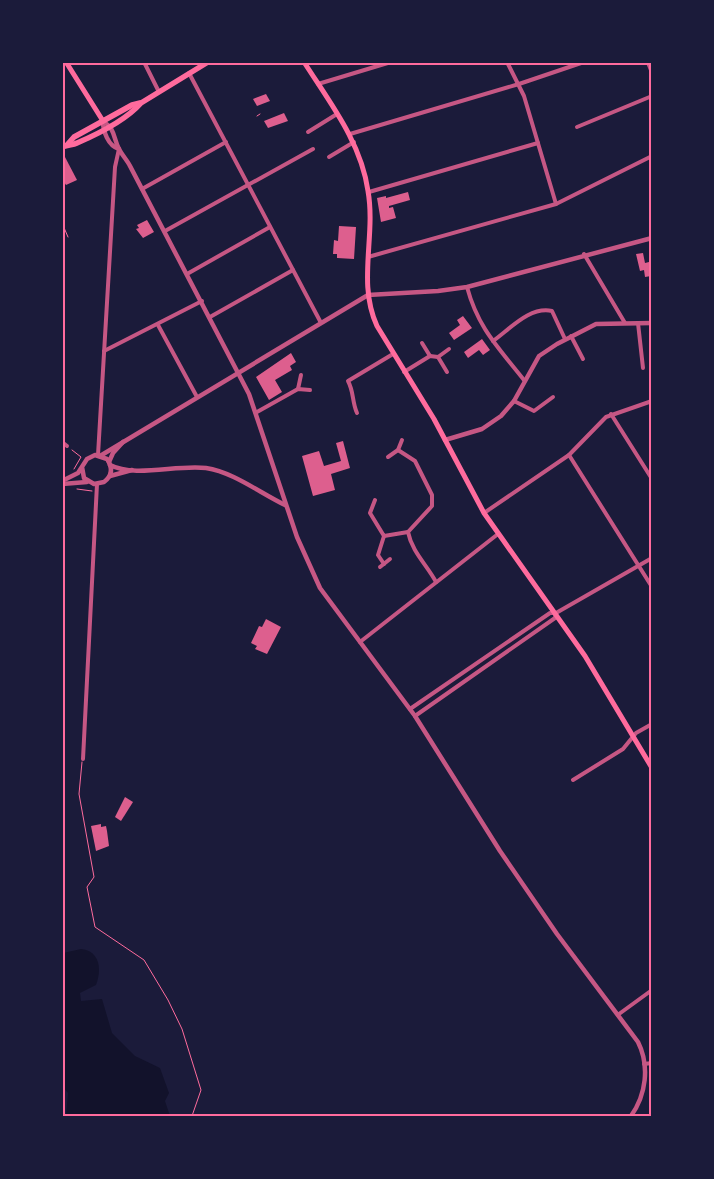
<svg xmlns="http://www.w3.org/2000/svg" width="714" height="1179" font-family="Signika,sans-serif">
  <style>
    .water { fill: #12122b }
    .building { fill: #dd5f8e }
    .lines { fill: none; stroke-linecap: round; stroke-linejoin: round }
    .path { stroke: #ff6b9d; stroke-width: 1 }
    .minor { stroke: #c65784; stroke-width: 4 }
    .tertiary { stroke: #c65784; stroke-width: 4.5 }
    .secondary { stroke: #ff6b9d; stroke-width: 5 }
    .primary { stroke: #ff6b9d; stroke-width: 5.5 }
    .neatline { fill: none; stroke: #ff6b9d; stroke-width: 2 }
  </style>
  <rect width="100%" height="100%" fill="#1b1b3a"/>
  <path class="water" d="M81,949C100,951 102,969 96,985L80,993L81,1001L102,999L112,1033L135,1056L160,1068L169,1093L165,1101L170,1116H66L68,1093L62,1086L63,953Z"/>
  <g class="building">
    <path d="M266,94L270,101L257,106L253,99Z"/>
    <path d="M284,113L288,121L268,128L264,121Z"/>
    <path d="M65,157L77,180L66,185L62,179V159Z"/>
    <path d="M408,192L410,200L389,206V208L393,207L396,218L381,222L377,198L386,196V198Z"/>
    <path d="M147,220L154,232L143,238L136,229L139,228L137,225Z"/>
    <path d="M339,226L356,227L354,259L337,258V254H333L334,240L338,241Z"/>
    <path d="M643,253L645,263L649,262L651,276L645,277L644,270L640,271L636,254Z"/>
    <path d="M463,316L472,328L454,340L449,333L460,325L457,320Z"/>
    <path d="M482,339L490,350L483,355L479,350L468,358L464,352Z"/>
    <path d="M291,353L296,362L290,366L292,370L275,380L282,392L269,400L256,377Z"/>
    <path d="M343,441L350,468L331,474L335,490L313,496L302,456L319,451L324,466L341,461L336,443Z"/>
    <path d="M266,619L281,627L267,654L255,649L257,646L251,643L259,626L262,627Z"/>
    <path d="M125,797L133,802L121,821L115,817Z"/>
    <path d="M101,824V827L106,826L107,831L109,846L96,851L91,826Z"/>
  </g>
  <g class="lines">
    <g class="path">
      <path d="M257,116L260,114"/>
      <path d="M62,223L68,237"/>
      <path d="M72,450L81,457L74,469"/>
      <path d="M77,489L92,491"/>
      <path d="M82,762L79,794L94,877L87,887L95,927L144,960L168,1000L182,1029L201,1090L192,1116"/>
    </g>
    <g class="minor">
      <path d="M144,62L159,92"/>
      <path d="M507,62L524,96L556,204"/>
      <path d="M189,73L320,321"/>
      <path d="M318,84L391,62"/>
      <path d="M577,127L652,96"/>
      <path d="M308,132L337,114"/>
      <path d="M350,134L519,84L584,62"/>
      <path d="M329,157L354,142"/>
      <path d="M142,189L226,142"/>
      <path d="M369,192L538,143"/>
      <path d="M165,231L313,149"/>
      <path d="M584,254L625,323"/>
      <path d="M368,257L556,204L652,156"/>
      <path d="M187,274L270,227"/>
      <path d="M467,287C478,328 498,347 524,380"/>
      <path d="M210,317L293,270"/>
      <path d="M638,323L643,368"/>
      <path d="M158,325L197,397"/>
      <path d="M571,336L583,359"/>
      <path d="M493,341C510,329 530,306 552,311L565,339"/>
      <path d="M422,343L430,356"/>
      <path d="M104,351L202,301"/>
      <path d="M438,357L447,372"/>
      <path d="M404,372L430,356L438,357L449,349"/>
      <path d="M298,389L301,375"/>
      <path d="M514,401L534,411L553,397"/>
      <path d="M257,412L298,389L310,390"/>
      <path d="M357,413C352,402 354,392 348,381L393,354"/>
      <path d="M611,414L652,479"/>
      <path d="M62,442L67,446"/>
      <path d="M398,450L415,461L432,495V506L408,532C412,552 427,565 436,582"/>
      <path d="M98,455L115,167L119,149"/>
      <path d="M569,455L652,587"/>
      <path d="M388,457L398,450L402,440"/>
      <path d="M375,500L370,513L384,536L408,532"/>
      <path d="M484,513L569,455L606,417L652,401"/>
      <path d="M384,536L378,555L384,564"/>
      <path d="M380,567L390,559"/>
      <path d="M360,642L498,534"/>
      <path d="M410,709L550,613H556L652,558"/>
      <path d="M415,716L555,618L556,613"/>
      <path d="M83,759L97,484"/>
      <path d="M573,780L623,749L636,733L652,724"/>
      <path d="M619,1014L652,990"/>
      <path d="M644,1064L652,1063"/>
    </g>
    <g class="tertiary">
      <path d="M648,62L652,72"/>
      <path d="M103,121C116,130 113,138 119,149C122,155 127,160 130,166L249,394L297,537L320,588L415,716L500,851L557,934L638,1042C650,1066 646,1095 631,1116"/>
      <path d="M103,121C103,131 108,146 119,149"/>
      <path d="M445,440L482,429L501,416L514,401L539,356L557,344L596,324L652,323"/>
      <path d="M100,456L368,295L438,291L467,287L652,238"/>
      <path d="M109,462L113,453L123,442"/>
      <path d="M110,465C135,478 178,464 206,468C233,472 260,493 285,505"/>
      <path d="M110,476L132,470"/>
      <path d="M62,481L78,473L87,459L95,455L107,459C113,468 112,476 104,482L94,484L84,478L82,467"/>
      <path d="M62,484L87,482"/>
    </g>
    <g class="secondary">
      <path d="M66,62L103,121"/>
      <path d="M304,62C330,103 361,142 368,191C376,236 357,283 377,326L434,419L484,513L585,656L652,768"/>
    </g>
    <g class="primary">
      <path d="M67,145L74,137L132,105L140,103"/>
      <path d="M62,147C67,145 73,145 77,143C98,134 126,120 141,103L208,62"/>
    </g>
  </g>
  <rect width="714" height="1179" fill="none" stroke="#1b1b3a" stroke-width="128"/>
  <rect x="64" y="64" width="586" height="1051" class="neatline"/>
</svg>
